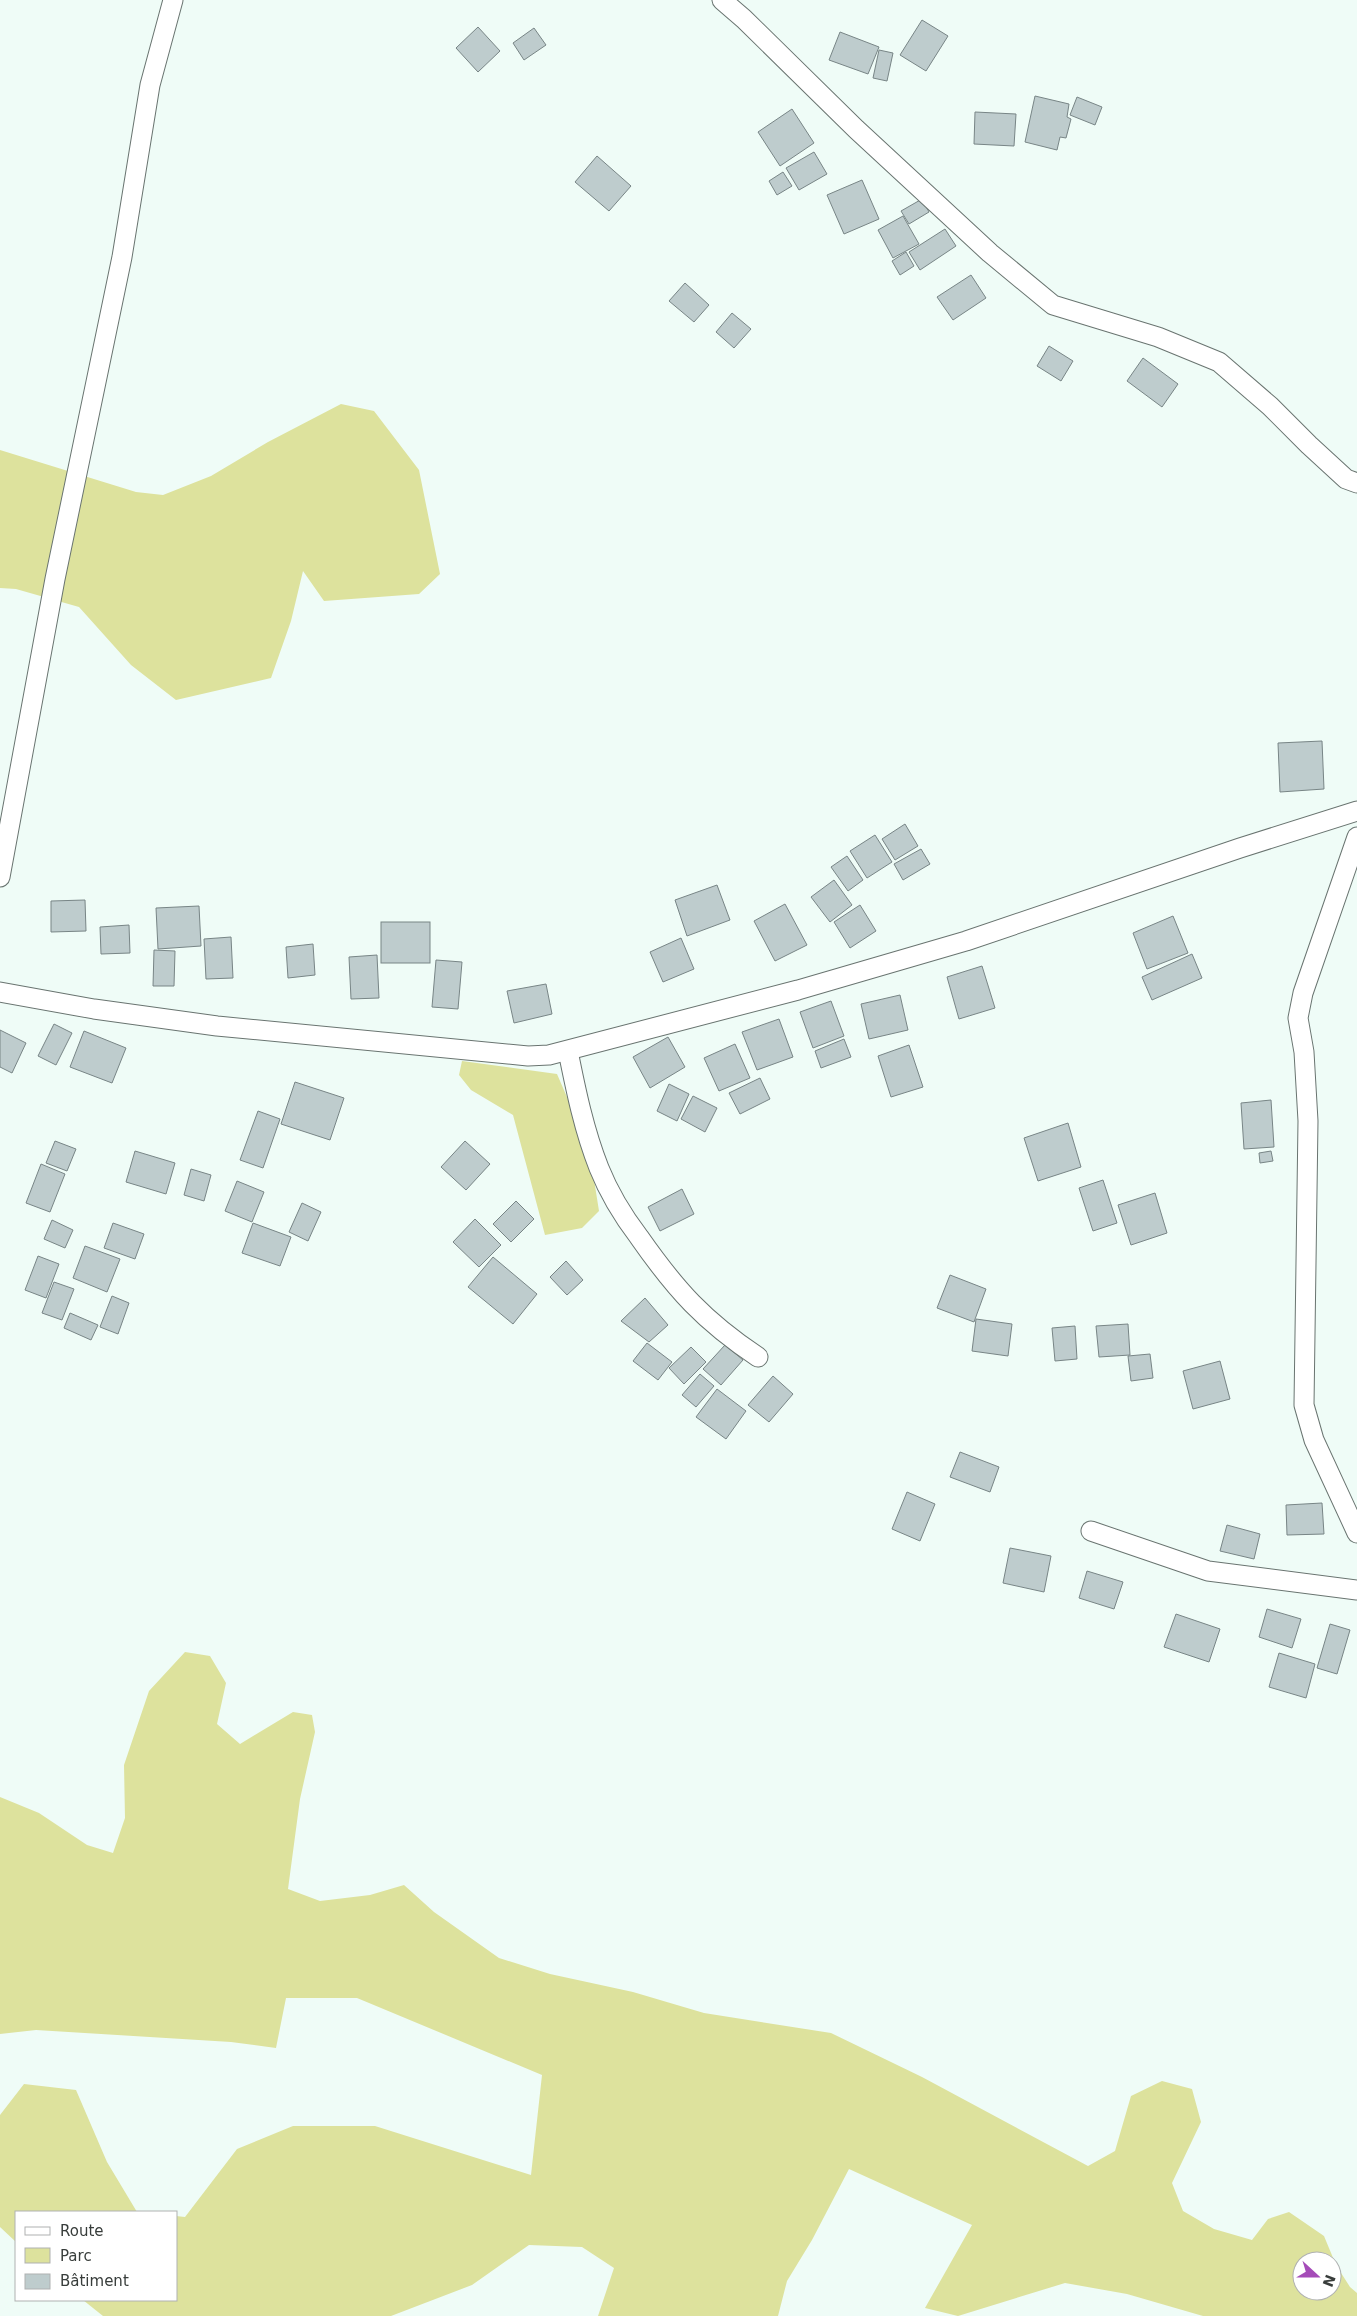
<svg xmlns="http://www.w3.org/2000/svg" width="1357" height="2316" font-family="'DejaVu Sans',sans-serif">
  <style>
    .green { fill: #dde29d; fill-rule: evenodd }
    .building { fill: #becccd; stroke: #788586 }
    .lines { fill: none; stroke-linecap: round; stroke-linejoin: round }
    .minor-casing { stroke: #697470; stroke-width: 21 }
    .minor { stroke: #fff; stroke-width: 19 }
  </style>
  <rect width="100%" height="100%" fill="#effcf7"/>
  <g class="green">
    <path d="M341,404L374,411L419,470L440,574L419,594L324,601L303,571L291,621L271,678L176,700L131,665L79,607L16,589L0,588V450L136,492L163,495L211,476L268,442Z"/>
    <path d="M462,1061L557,1074L589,1148L599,1211L582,1228L545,1235L513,1115L471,1090L459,1075Z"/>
    <path d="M185,1652L210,1656L226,1683L217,1724L240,1744L293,1712L312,1715L315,1732L300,1799L288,1889L320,1901L370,1895L404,1885L434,1912L499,1958L550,1974L633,1992L704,2013L831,2033L922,2077L1088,2166L1115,2151L1131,2096L1162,2081L1192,2089L1201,2122L1172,2183L1183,2211L1214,2229L1252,2240L1268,2219L1289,2212L1324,2236L1336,2265L1350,2287L1357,2293V2316H1203L1127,2294L1065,2283L958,2316L925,2308L972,2225L849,2169L812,2240L787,2281L778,2316H598L614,2268L582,2247L529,2245L472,2285L391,2316H103L83,2300H176V2216L185,2217L237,2149L293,2126H375L531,2175L542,2075L357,1998H286L276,2048L231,2042L36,2030L0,2034V1797L39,1813L87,1845L113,1853L125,1818L124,1765L149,1691ZM1302,2261H1332V2291H1302Z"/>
    <path d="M24,2084L76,2090L107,2162L137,2212H16V2242L0,2227V2115Z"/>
  </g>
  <g class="building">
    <path d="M922,20L948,36L926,71L900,55Z"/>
    <path d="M478,27L500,51L478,72L456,48Z"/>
    <path d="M534,28L546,45L524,60L513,43Z"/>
    <path d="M840,32L879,47L868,74L829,60Z"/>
    <path d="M879,50L893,53L887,81L873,78Z"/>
    <path d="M1035,96L1069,104L1067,117L1071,119L1066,138L1060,137L1057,150L1025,142Z"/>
    <path d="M1077,97L1102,107L1095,125L1070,115Z"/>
    <path d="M792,109L814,143L780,166L758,132Z"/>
    <path d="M975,112L1016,114L1014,146L974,144Z"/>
    <path d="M814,152L827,174L799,190L786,168Z"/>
    <path d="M597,156L631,186L609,211L575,182Z"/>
    <path d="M783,172L792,186L777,195L769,181Z"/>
    <path d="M862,180L879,219L844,234L827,195Z"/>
    <path d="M922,199L929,212L909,224L901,211Z"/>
    <path d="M903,216L919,244L893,258L878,230Z"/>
    <path d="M945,229L956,246L920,270L909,252Z"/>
    <path d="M906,252L914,266L900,275L892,261Z"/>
    <path d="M971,275L986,298L953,320L937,297Z"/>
    <path d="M685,283L709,305L694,322L669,301Z"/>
    <path d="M732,313L751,329L734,348L716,332Z"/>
    <path d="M1049,346L1073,361L1061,381L1037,366Z"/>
    <path d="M1143,358L1178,384L1162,407L1127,381Z"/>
    <path d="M1322,741L1324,789L1280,792L1278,743Z"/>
    <path d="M905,824L918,846L895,860L882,839Z"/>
    <path d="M875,835L892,862L867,878L850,851Z"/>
    <path d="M921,849L930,864L903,880L894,864Z"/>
    <path d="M847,856L863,880L848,891L831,867Z"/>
    <path d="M834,880L852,905L830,922L811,897Z"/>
    <path d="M717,885L730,920L687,936L675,900Z"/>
    <path d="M85,900L86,931L51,932V901Z"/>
    <path d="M785,904L807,945L775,961L754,921Z"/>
    <path d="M860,905L876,931L850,948L834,922Z"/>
    <path d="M199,906L201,946L158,949L156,908Z"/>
    <path d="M1173,916L1188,953L1147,969L1133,933Z"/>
    <rect x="381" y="922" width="49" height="41"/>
    <path d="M129,925L130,953L101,954L100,927Z"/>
    <path d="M231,937L233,978L206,979L204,939Z"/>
    <path d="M681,938L694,969L663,982L650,952Z"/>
    <path d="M313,944L315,975L288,978L286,947Z"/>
    <path d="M154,950L175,951L174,986H153Z"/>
    <path d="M1192,954L1202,978L1152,1000L1142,977Z"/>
    <path d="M377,955L379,998L351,999L349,957Z"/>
    <path d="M436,960L462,962L458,1009L432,1007Z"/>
    <path d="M982,966L995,1008L959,1019L947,977Z"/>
    <path d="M546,984L552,1014L514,1023L507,991Z"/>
    <path d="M900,995L908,1030L869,1039L861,1004Z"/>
    <path d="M831,1001L844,1036L813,1048L800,1012Z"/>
    <path d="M779,1019L793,1057L757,1070L742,1032Z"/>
    <path d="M54,1024L72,1033L56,1065L38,1056Z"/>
    <path d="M0,1030L26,1043L12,1073L0,1067Z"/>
    <path d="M84,1031L126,1048L112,1083L70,1067Z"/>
    <path d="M668,1037L685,1067L650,1088L633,1057Z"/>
    <path d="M844,1039L851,1057L821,1068L815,1051Z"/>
    <path d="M735,1044L750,1078L719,1091L704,1058Z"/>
    <path d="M909,1045L923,1087L891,1097L878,1056Z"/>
    <path d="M760,1078L770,1099L740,1114L729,1093Z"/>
    <path d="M295,1082L344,1098L330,1140L281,1124Z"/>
    <path d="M669,1084L689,1094L677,1121L657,1111Z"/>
    <path d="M693,1096L717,1108L705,1132L681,1119Z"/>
    <path d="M1271,1100L1274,1147L1244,1149L1241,1103Z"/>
    <path d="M258,1111L280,1119L263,1168L240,1160Z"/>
    <path d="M1068,1123L1081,1167L1038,1181L1024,1138Z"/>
    <path d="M55,1141L76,1149L67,1171L46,1163Z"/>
    <path d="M465,1141L490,1164L466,1190L441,1167Z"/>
    <path d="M135,1151L175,1163L166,1194L126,1182Z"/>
    <path d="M1271,1151L1273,1161L1260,1163L1259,1153Z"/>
    <path d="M41,1164L65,1174L50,1212L26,1203Z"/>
    <path d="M191,1169L211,1175L204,1201L184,1195Z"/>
    <path d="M1103,1180L1117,1223L1093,1231L1079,1188Z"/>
    <path d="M237,1181L264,1192L252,1222L225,1211Z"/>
    <path d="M682,1189L694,1214L660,1231L648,1207Z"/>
    <path d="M1155,1193L1167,1233L1131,1245L1118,1205Z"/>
    <path d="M516,1201L534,1219L511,1242L493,1224Z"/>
    <path d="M302,1203L321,1212L308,1241L289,1232Z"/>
    <path d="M475,1219L501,1245L479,1267L453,1242Z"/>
    <path d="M52,1220L73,1230L65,1248L44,1239Z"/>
    <path d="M113,1223L144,1234L135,1259L104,1248Z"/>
    <path d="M253,1223L291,1237L280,1266L242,1253Z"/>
    <path d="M85,1246L120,1259L107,1292L73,1278Z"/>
    <path d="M38,1256L59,1264L46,1298L25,1290Z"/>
    <path d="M493,1257L537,1294L513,1324L468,1287Z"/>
    <path d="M566,1261L583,1280L567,1295L550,1277Z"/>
    <path d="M950,1275L986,1289L974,1322L937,1308Z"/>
    <path d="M54,1282L74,1289L62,1320L42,1313Z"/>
    <path d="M112,1296L129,1303L118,1334L100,1327Z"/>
    <path d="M645,1298L668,1325L649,1342L621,1321Z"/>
    <path d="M70,1313L98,1325L91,1340L64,1328Z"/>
    <path d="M976,1319L1012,1324L1008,1356L972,1351Z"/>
    <path d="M1128,1324L1130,1355L1099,1357L1096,1326Z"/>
    <path d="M1075,1326L1077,1359L1055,1361L1052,1328Z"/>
    <path d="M647,1343L672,1362L658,1380L633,1361Z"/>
    <path d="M725,1345L743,1360L721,1385L703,1369Z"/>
    <path d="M691,1347L706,1362L684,1384L669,1368Z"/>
    <path d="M1150,1354L1153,1378L1131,1381L1128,1356Z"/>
    <path d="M1220,1361L1230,1399L1193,1409L1183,1371Z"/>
    <path d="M700,1374L714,1386L696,1407L682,1395Z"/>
    <path d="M773,1376L793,1394L769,1422L748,1405Z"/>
    <path d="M717,1389L746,1411L726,1439L696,1417Z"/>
    <path d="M960,1452L999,1467L990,1492L950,1477Z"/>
    <path d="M907,1492L935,1504L920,1541L892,1529Z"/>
    <path d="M1322,1503L1324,1534L1287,1535L1286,1505Z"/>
    <path d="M1227,1525L1260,1534L1254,1559L1220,1551Z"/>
    <path d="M1010,1548L1051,1556L1044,1592L1003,1583Z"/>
    <path d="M1087,1571L1123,1582L1114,1609L1079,1598Z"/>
    <path d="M1267,1609L1301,1619L1292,1648L1259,1637Z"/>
    <path d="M1176,1614L1220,1629L1209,1662L1164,1647Z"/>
    <path d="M1330,1624L1350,1630L1337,1674L1317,1668Z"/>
    <path d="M1279,1653L1315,1664L1306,1698L1269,1687Z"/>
  </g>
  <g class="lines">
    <defs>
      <g id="minor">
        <path d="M722,0L744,19L856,129L990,253L1053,305L1158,337L1219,362L1270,406L1309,445L1346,479L1357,483"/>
        <path d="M1357,837L1303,993L1298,1018L1304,1052L1308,1121L1304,1405L1314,1440L1357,1533"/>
        <path d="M0,877L55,579L122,257L150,85L173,0"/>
        <path d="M0,992L94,1009L217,1026L528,1056L549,1055L798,990L966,941L1240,848L1357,811"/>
        <path d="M568,1051C576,1091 584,1130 599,1168C609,1193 623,1216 639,1237C676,1290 704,1321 758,1357"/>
        <path d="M1091,1531L1208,1571L1357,1590"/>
      </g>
    </defs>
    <use href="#minor" class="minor-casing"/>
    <use href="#minor" class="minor"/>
  </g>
  <rect x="15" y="2211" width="162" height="90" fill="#ffffff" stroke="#afb1b1"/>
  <rect x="25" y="2227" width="25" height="8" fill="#ffffff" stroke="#afb1b1"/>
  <text x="60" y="2236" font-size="15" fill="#383d3b">Route</text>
  <rect x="25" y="2248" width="25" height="15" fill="#dde29d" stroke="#afb1b1"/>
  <text x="60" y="2261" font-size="15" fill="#383d3b">Parc</text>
  <rect x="25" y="2274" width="25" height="15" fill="#becccd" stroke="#afb1b1"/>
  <text x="60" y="2286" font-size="15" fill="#383d3b">Bâtiment</text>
  <g transform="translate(1317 2276) rotate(111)"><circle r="24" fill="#ffffff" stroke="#afb1b1"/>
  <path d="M0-4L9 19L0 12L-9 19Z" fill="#a54cb8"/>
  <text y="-8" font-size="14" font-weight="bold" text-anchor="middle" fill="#383d3b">N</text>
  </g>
</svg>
